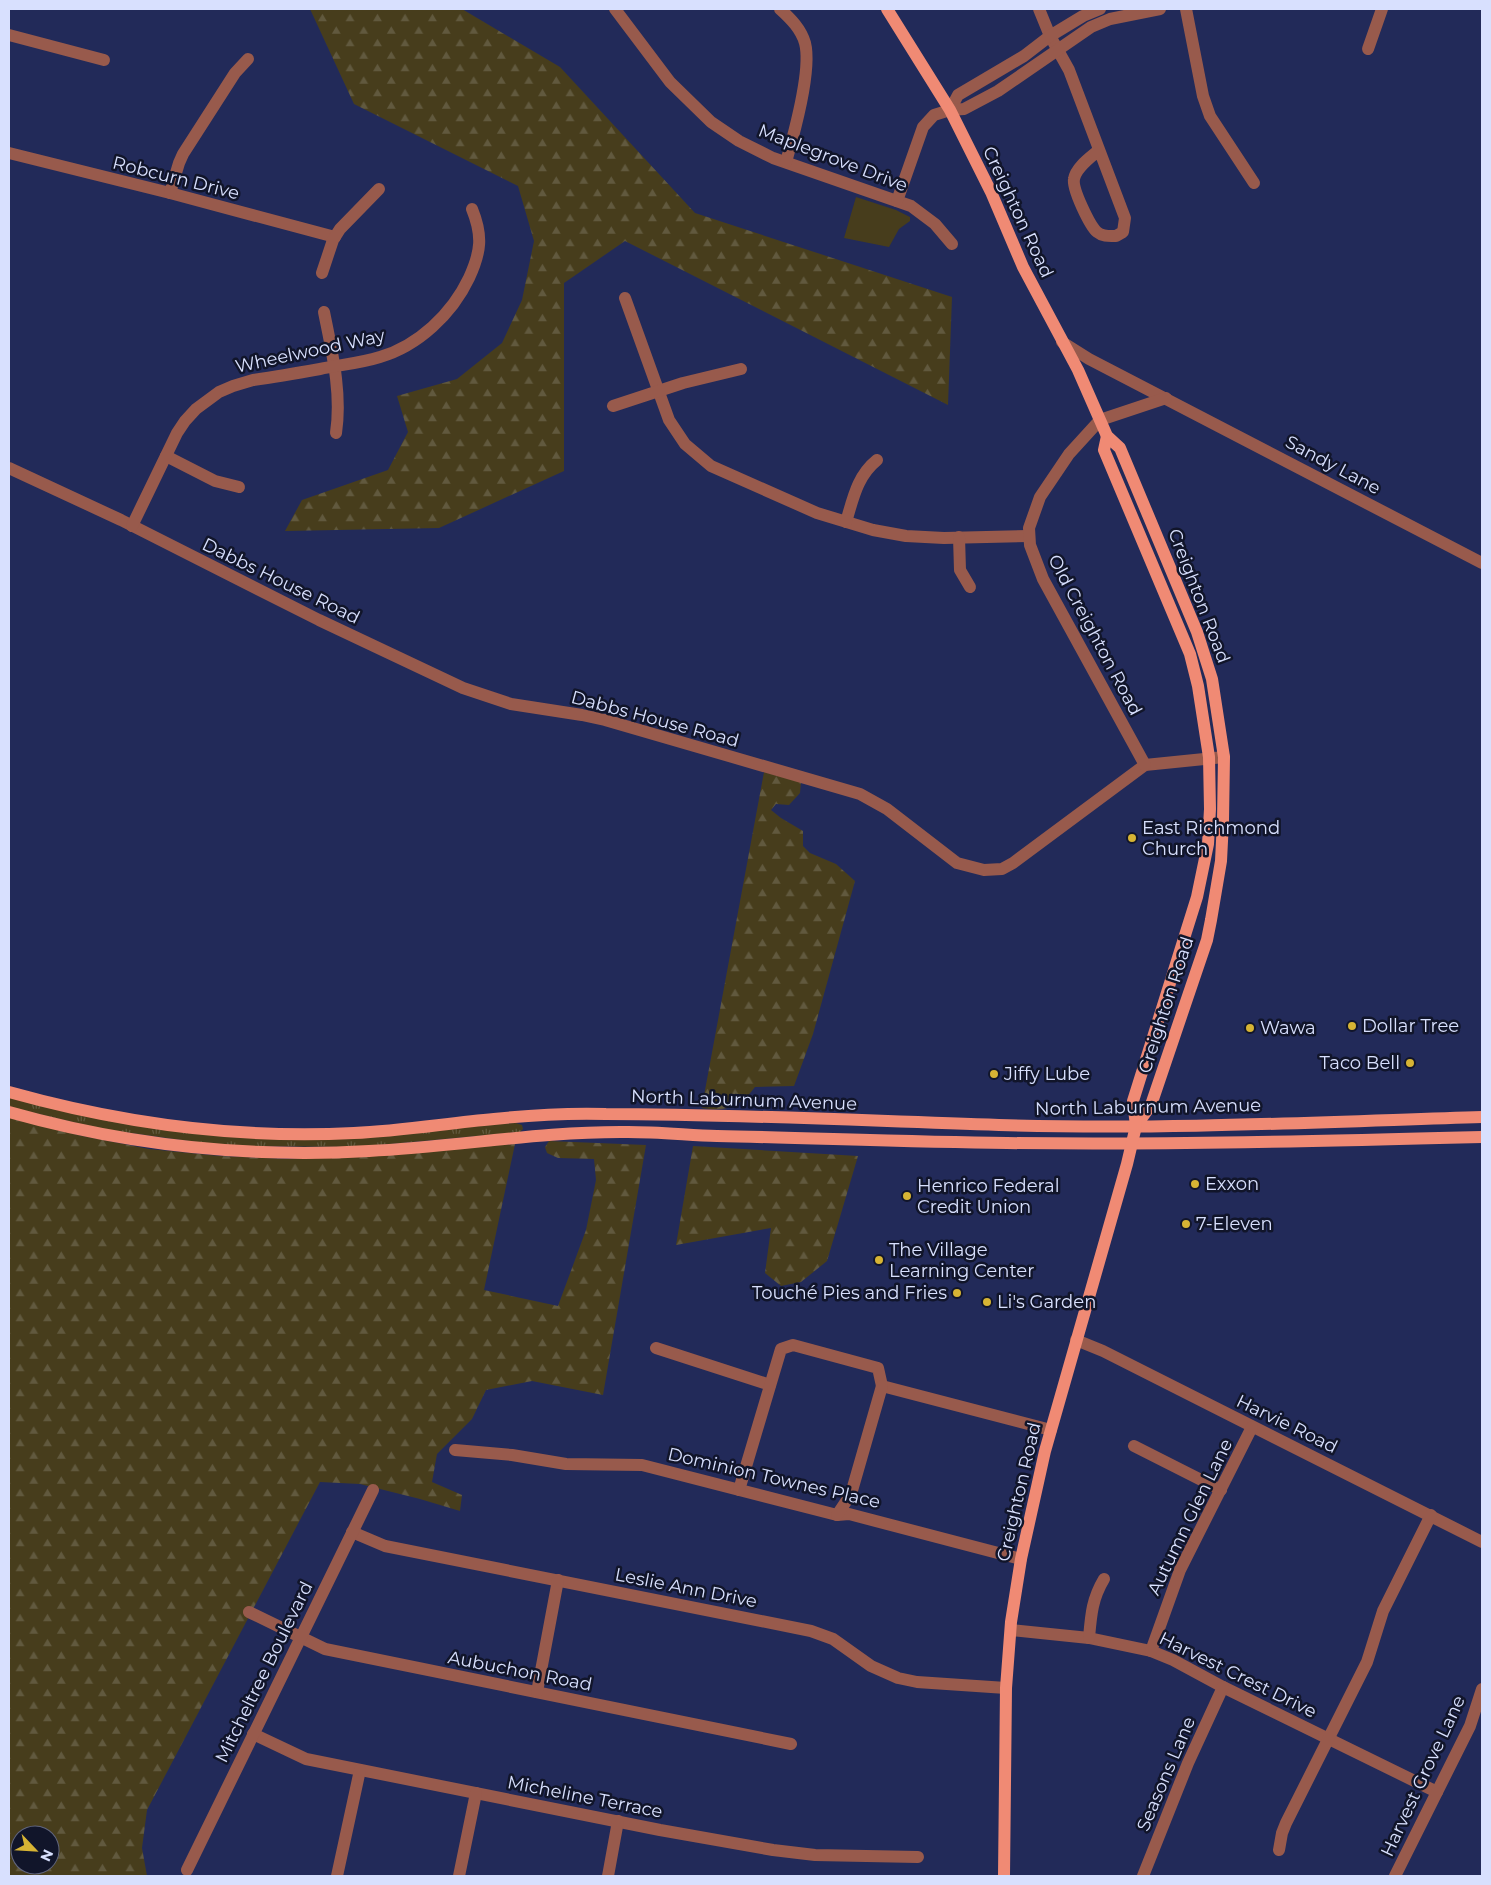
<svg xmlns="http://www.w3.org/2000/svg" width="1491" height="1885" font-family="Montserrat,sans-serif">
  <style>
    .grass { fill: url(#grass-tufts) }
    .forest { fill: url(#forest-firs); fill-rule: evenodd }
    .park { fill: #473d1c }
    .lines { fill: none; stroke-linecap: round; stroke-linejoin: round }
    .minor { stroke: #985a4c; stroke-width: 12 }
    .major { stroke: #f08a74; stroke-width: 12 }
    .poi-dot { fill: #d7b434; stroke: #11152a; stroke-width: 2 }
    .labels { text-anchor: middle; stroke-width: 5; stroke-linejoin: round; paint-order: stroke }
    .street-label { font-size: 18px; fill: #d8e0fe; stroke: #11152a }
    .poi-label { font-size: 18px; fill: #d8e0fe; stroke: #11152a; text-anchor: start }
  </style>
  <defs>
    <pattern id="grass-tufts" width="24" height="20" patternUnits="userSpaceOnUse" patternTransform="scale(1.25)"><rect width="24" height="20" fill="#473d1c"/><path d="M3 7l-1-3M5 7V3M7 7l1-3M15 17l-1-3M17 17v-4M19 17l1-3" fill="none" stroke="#61593e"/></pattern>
    <pattern id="forest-firs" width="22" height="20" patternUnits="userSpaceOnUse" patternTransform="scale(1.25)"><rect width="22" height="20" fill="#473d1c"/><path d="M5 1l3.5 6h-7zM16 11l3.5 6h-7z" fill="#61593e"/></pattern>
  </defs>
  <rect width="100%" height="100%" fill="#222a59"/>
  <path class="grass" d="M9,1095L218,1134L516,1123L522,1125L523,1129L520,1132L358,1147L225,1146L102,1129L9,1107Z"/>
  <g class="forest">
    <path d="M310,9H462L560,67L695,213L952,297L948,405L625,241L564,283V471L439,528L285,531L302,500L388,470L408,432L397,396L457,379L502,343L522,300L534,241L518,186L354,104Z"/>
    <path d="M764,772L801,782L800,793L789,805L776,804L771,810L781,818L803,831V846L810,853L836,864L855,881L813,1034L794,1086L755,1087C740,1107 727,1112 702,1108L703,1101Z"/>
    <path d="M9,1117L78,1135L149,1149L220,1156L289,1159L515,1144L484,1290L558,1306L586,1230L596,1180L594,1159L558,1158L547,1153L545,1147L549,1141L646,1145L603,1395L532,1381L486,1390L472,1419L437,1454L432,1482L462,1495L460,1511L420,1499L360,1484L320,1482L147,1810L142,1848L147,1876H9ZM20,1835H50V1865H20Z"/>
    <path d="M693,1146L858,1156L827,1261L801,1282L781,1286L765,1273L771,1228L676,1245Z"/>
  </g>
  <path class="park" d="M856,197L896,210L910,217V221L899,229L889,247L844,238Z"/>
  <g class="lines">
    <g class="minor">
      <path d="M615,9L670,82L711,122L739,141L773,158L911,206L935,224L952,244"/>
      <path d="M780,9C791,19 801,29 805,43C812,70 794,134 786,162"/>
      <path d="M1039,9L1050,36L1069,70L1125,218L1123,232L1116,236C1110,236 1103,237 1097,232C1090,226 1072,189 1074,179C1076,167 1091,157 1099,150"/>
      <path d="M1186,9L1203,96L1210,116L1254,183"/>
      <path d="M9,35L104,60"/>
      <path d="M1368,49L1382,9"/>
      <path d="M950,110L958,95L1024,56L1050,36L1083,16L1100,9"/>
      <path d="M9,153L170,193L335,237"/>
      <path d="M170,193L179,163L183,154L235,73L248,59"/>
      <path d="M897,201L923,127L934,115L950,110L964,109L998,91L1091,27L1110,19L1160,9"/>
      <path d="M322,273L333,240L340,229L379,189"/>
      <path d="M625,298L669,420L685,444L711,466L817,513L873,530L906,536L944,538L1029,536"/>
      <path d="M324,312C332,352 342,393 336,433"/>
      <path d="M1062,342L1089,359L1482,563"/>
      <path d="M613,406L683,383L741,369"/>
      <path d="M166,456L215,481L239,487"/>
      <path d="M9,468L121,520L319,620L463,688L511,704L582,715L605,720L860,794L887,809L957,863L984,870L1002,869L1013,863L1145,765L1224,757"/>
      <path d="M846,522C853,499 857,476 877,460"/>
      <path d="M132,526L177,433L185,421L196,409L219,392L233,386L253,380C275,377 298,373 320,369C340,365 361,363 380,357C418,346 452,314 469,278C481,252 483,236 472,209"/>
      <path d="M959,537L960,570L970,587"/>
      <path d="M1145,765L1043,579L1030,545L1029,528L1040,497L1069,454L1100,420L1166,398"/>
      <path d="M1076,1340L1103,1351L1482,1542"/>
      <path d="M656,1348L770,1385"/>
      <path d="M1134,1446L1221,1490"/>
      <path d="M455,1450L512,1455L566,1464L642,1465L837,1515L849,1514L1021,1559"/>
      <path d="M739,1490L781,1349L793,1345L878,1368L882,1386L1051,1430"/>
      <path d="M837,1515L851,1494L882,1386"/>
      <path d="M352,1532L385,1546L811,1631L833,1639L871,1666L898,1678L917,1682L1006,1688"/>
      <path d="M249,1612L325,1649L791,1744"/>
      <path d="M1011,1630L1089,1638L1151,1651L1173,1660L1223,1687L1437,1792"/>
      <path d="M1089,1638C1091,1615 1092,1599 1104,1579"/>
      <path d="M1151,1651L1180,1570L1252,1427"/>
      <path d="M537,1692L558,1580"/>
      <path d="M253,1734L306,1759L660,1830L773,1850L815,1855L918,1857"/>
      <path d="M1279,1850L1282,1833L1286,1823L1367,1662L1383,1611L1431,1515"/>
      <path d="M187,1870L373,1490"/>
      <path d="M337,1876L360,1770"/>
      <path d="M459,1876L476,1793"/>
      <path d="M608,1876L618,1821"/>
      <path d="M1143,1876L1188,1763L1223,1687"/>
      <path d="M1395,1876L1470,1726L1482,1689"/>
    </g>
    <g class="major">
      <path d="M887,9L950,110L991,192L1023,267L1078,370L1107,436L1120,448L1197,632L1212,679L1224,757L1223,821L1221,861L1211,920L1207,940L1151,1105L1136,1126"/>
      <path d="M9,1092C120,1123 238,1139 354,1133C401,1131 448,1123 494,1119C531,1115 569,1113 606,1114C737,1114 868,1121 999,1125C1160,1130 1322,1122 1482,1117"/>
      <path d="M9,1112C126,1145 248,1158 369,1151C456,1147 541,1131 628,1132C658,1132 688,1135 717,1136C814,1138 910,1142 1007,1143C1165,1145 1324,1141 1482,1137"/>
      <path d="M1004,1876L1006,1688L1011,1622L1021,1559L1045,1451L1127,1164L1136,1126L1133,1101L1197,897L1208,844L1210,809L1209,757L1198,686L1190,654L1104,450L1107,436"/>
    </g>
  </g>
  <g class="poi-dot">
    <circle cx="1132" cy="838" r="5"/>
    <circle cx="1352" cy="1026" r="5"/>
    <circle cx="1250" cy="1028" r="5"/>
    <circle cx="1410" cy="1063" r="5"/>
    <circle cx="994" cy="1074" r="5"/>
    <circle cx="1195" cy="1184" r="5"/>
    <circle cx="907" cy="1196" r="5"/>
    <circle cx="1186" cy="1224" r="5"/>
    <circle cx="879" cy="1260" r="5"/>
    <circle cx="957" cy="1293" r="5"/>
    <circle cx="987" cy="1302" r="5"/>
  </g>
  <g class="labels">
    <g class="street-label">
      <text transform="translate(833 158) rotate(21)" y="6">Maplegrove Drive</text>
      <text transform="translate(176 178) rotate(14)" y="6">Robcurn Drive</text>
      <text transform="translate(1018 212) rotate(65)" y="6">Creighton Road</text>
      <text transform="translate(310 351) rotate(-12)" y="6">Wheelwood Way</text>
      <text transform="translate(1333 465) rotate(28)" y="6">Sandy Lane</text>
      <text transform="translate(281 581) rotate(26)" y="6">Dabbs House Road</text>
      <text transform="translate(1199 596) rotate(69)" y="6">Creighton Road</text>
      <text transform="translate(1095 635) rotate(62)" y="6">Old Creighton Road</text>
      <text transform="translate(655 719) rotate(15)" y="6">Dabbs House Road</text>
      <text transform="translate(1166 1005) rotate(-72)" y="6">Creighton Road</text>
      <text transform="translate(744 1100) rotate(2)" y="6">North Laburnum Avenue</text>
      <text transform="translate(1148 1107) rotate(-1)" y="6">North Laburnum Avenue</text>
      <text transform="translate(1287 1424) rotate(26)" y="6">Harvie Road</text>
      <text transform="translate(774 1478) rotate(13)" y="6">Dominion Townes Place</text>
      <text transform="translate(1019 1492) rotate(-77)" y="6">Creighton Road</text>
      <text transform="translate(1190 1517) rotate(-64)" y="6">Autumn Glen Lane</text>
      <text transform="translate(686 1588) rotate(11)" y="6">Leslie Ann Drive</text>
      <text transform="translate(520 1671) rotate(11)" y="6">Aubuchon Road</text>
      <text transform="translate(264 1672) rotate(-64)" y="6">Mitcheltree Boulevard</text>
      <text transform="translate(1238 1675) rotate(26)" y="6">Harvest Crest Drive</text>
      <text transform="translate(1166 1774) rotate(-67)" y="6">Seasons Lane</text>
      <text transform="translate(1423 1776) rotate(-65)" y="6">Harvest Grove Lane</text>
      <text transform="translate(585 1797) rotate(11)" y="6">Micheline Terrace</text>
    </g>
    <g class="poi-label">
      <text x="1142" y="834">East Richmond<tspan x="1142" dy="21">Church</tspan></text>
      <text x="1362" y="1032">Dollar Tree</text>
      <text x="1260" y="1034">Wawa</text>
      <text x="1400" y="1069" text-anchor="end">Taco Bell</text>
      <text x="1004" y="1080">Jiffy Lube</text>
      <text x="1205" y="1190">Exxon</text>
      <text x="917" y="1192">Henrico Federal<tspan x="917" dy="21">Credit Union</tspan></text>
      <text x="1196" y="1230">7-Eleven</text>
      <text x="889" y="1256">The Village<tspan x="889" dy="21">Learning Center</tspan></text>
      <text x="947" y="1299" text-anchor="end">Touché Pies and Fries</text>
      <text x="997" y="1308">Li's Garden</text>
    </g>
  </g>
  <rect width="1491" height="1885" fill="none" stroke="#d8e0fe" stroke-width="20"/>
  <g transform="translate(35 1850) rotate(115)"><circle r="24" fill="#11152a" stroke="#61667f"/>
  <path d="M0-4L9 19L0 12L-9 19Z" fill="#d7b434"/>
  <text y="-8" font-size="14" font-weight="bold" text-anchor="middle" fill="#d8e0fe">N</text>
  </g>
</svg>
